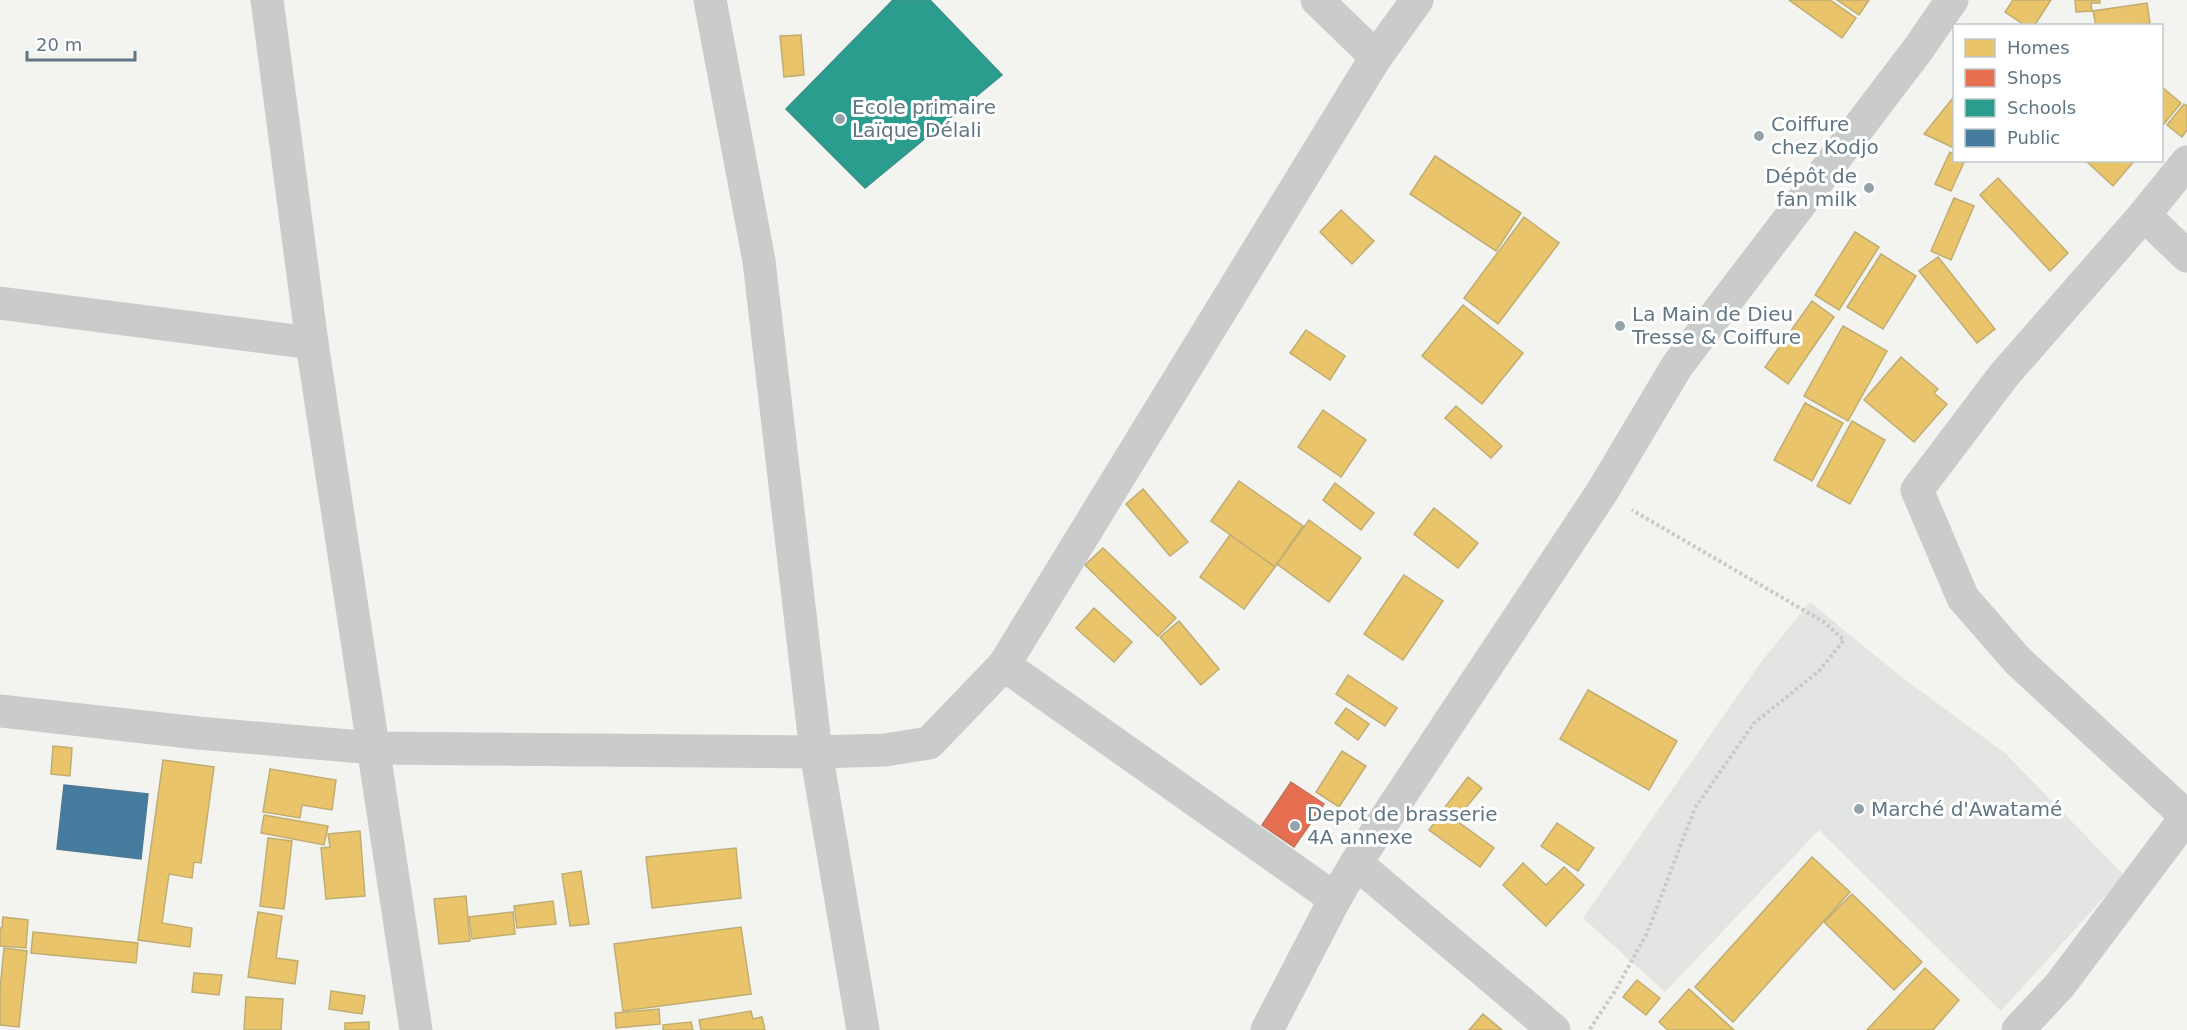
<svg xmlns="http://www.w3.org/2000/svg" width="2187" height="1030" font-family="'DejaVu Sans',sans-serif">
  <style>
    .built { fill: #e3e5e3 }
    .homes { fill: #e9c46a; stroke: #c0ad72; stroke-width: 1.5 }
    .shops { fill: #e76f51; stroke: #bf7160; stroke-width: 1.5 }
    .schools { fill: #2a9d8f; stroke: #3a918b; stroke-width: 1.5 }
    .public { fill: #457b9d; stroke: #4d7a95; stroke-width: 1.5 }
    .lines { fill: none; stroke-linecap: round; stroke-linejoin: round }
    .path { stroke: #c8c9ca; stroke-width: 4; stroke-dasharray: 3 3; stroke-linecap: butt }
    .street { stroke: #cacccc; stroke-width: 33 }
    .poi-dot { fill: #94a2a9; stroke: #fff; stroke-width: 2 }
    .labels { text-anchor: middle; stroke-width: 6; stroke-linejoin: round; paint-order: stroke }
    .poi-label { font-size: 20px; fill: #617683; stroke: #fff; text-anchor: start }
  </style>
  <rect width="100%" height="100%" fill="#f3f3f0"/>
  <path class="built" d="M1810,602L1895,672L2006,754L2124,875L2001,1011L1819,830L1665,992L1583,918L1761,662Z"/>
  <g class="homes">
    <path d="M1789,0H1830L1856,18L1842,38Z"/>
    <path d="M1837,0H1869L1859,15Z"/>
    <path d="M2013,0H2051L2034,26H2026L2005,12Z"/>
    <path d="M2075,0H2100V3H2091L2092,11L2076,12Z"/>
    <path d="M2147,3L2150,23L2135,26H2096L2093,11Z"/>
    <path d="M801,35L804,75L784,77L780,36Z"/>
    <path d="M2162,87L2181,103L2164,124L2162,122Z"/>
    <path d="M1952,99L1954,101V148L1924,134Z"/>
    <path d="M2184,104L2187,106V130L2182,137L2167,125Z"/>
    <path d="M1950,152L1954,155V160H1965L1951,191L1935,184Z"/>
    <path d="M1435,156L1521,213L1496,251L1410,194Z"/>
    <path d="M2085,160H2135L2113,186Z"/>
    <path d="M1998,178L2068,253L2050,271L1980,195Z"/>
    <path d="M1954,198L1974,206L1951,260L1931,251Z"/>
    <path d="M1341,210L1374,241L1352,264L1320,232Z"/>
    <path d="M1524,217L1559,243L1498,324L1464,298Z"/>
    <path d="M1855,232L1879,247L1839,310L1815,295Z"/>
    <path d="M1881,254L1916,276L1883,329L1847,307Z"/>
    <path d="M1938,257L1995,329L1977,343L1919,271Z"/>
    <path d="M1812,301L1834,317L1788,384L1765,367Z"/>
    <path d="M1463,305L1523,353L1482,404L1422,356Z"/>
    <path d="M1843,326L1887,351L1848,421L1804,396Z"/>
    <path d="M1306,330L1345,356L1330,380L1290,353Z"/>
    <path d="M1901,357L1938,389L1934,393L1947,404L1914,442L1864,400Z"/>
    <path d="M1805,403L1843,423L1812,481L1774,460Z"/>
    <path d="M1456,406L1502,446L1491,458L1445,418Z"/>
    <path d="M1323,410L1366,440L1341,477L1298,447Z"/>
    <path d="M1852,421L1885,440L1850,504L1817,486Z"/>
    <path d="M1239,481L1303,526L1275,567L1211,521Z"/>
    <path d="M1335,483L1374,513L1361,530L1323,500Z"/>
    <path d="M1143,489L1188,542L1170,556L1126,504Z"/>
    <path d="M1434,508L1478,543L1458,568L1414,534Z"/>
    <path d="M1309,520L1361,558L1329,602L1277,564Z"/>
    <path d="M1230,535L1275,567L1244,609L1200,577Z"/>
    <path d="M1103,548L1176,618L1158,636L1085,565Z"/>
    <path d="M1404,575L1443,601L1403,660L1364,634Z"/>
    <path d="M1094,608L1132,642L1114,662L1076,628Z"/>
    <path d="M1179,621L1219,669L1201,685L1160,637Z"/>
    <path d="M1348,675L1397,708L1385,726L1336,694Z"/>
    <path d="M1588,690L1677,741L1649,790L1560,739Z"/>
    <path d="M1346,708L1369,724L1358,740L1335,723Z"/>
    <path d="M53,746L72,748L70,776L51,774Z"/>
    <path d="M1342,751L1366,766L1339,807L1316,792Z"/>
    <path d="M163,760L214,767L201,863L194,862L192,878L169,874L162,923L192,928L190,947L138,940Z"/>
    <path d="M270,769L336,780L332,810L302,805L300,818L263,812Z"/>
    <path d="M1468,777L1482,788L1458,817L1445,807Z"/>
    <path d="M1443,811L1494,848L1480,867L1429,830Z"/>
    <path d="M264,815L328,826L324,845L261,833Z"/>
    <path d="M1557,823L1594,848L1578,871L1541,846Z"/>
    <path d="M360,831L365,896L326,899L321,848L330,847L328,834Z"/>
    <path d="M268,838L292,841L284,909L260,906Z"/>
    <path d="M736,848L741,898L652,908L646,857Z"/>
    <path d="M1812,857L1850,892L1733,1022L1695,987Z"/>
    <path d="M1523,863L1546,885L1564,867L1584,885L1546,926L1503,885Z"/>
    <path d="M581,871L589,924L570,926L562,874Z"/>
    <path d="M1852,894L1922,962L1894,990L1824,922Z"/>
    <path d="M466,896L470,941L439,944L434,899Z"/>
    <path d="M553,901L556,924L517,928L514,906Z"/>
    <path d="M258,912L282,916L276,958L298,961L295,984L248,977Z"/>
    <path d="M513,912L515,934L472,939L469,917Z"/>
    <path d="M3,917L28,920L26,948L0,946V928H2Z"/>
    <path d="M741,927L751,994L623,1011L614,944Z"/>
    <path d="M33,932L138,943L136,963L31,953Z"/>
    <path d="M4,948L27,951L19,1027L0,1025V989Z"/>
    <path d="M1925,968L1959,1000L1933,1030H1867Z"/>
    <path d="M194,973L222,975L219,995L192,992Z"/>
    <path d="M1637,980L1660,998L1646,1015L1623,997Z"/>
    <path d="M1689,989L1734,1030H1668L1659,1022Z"/>
    <path d="M331,991L365,996L362,1014L329,1009Z"/>
    <path d="M246,997L283,999L281,1030H244Z"/>
    <path d="M659,1009L660,1024L616,1028L615,1013Z"/>
    <path d="M751,1011L753,1019L762,1017L765,1030H701L699,1020Z"/>
    <path d="M1483,1014L1502,1030H1469Z"/>
    <path d="M369,1022V1030H345V1023Z"/>
    <path d="M691,1022L693,1030H663V1025Z"/>
  </g>
  <path class="shops" d="M1291,782L1324,804L1294,847L1262,825Z"/>
  <path class="schools" d="M893,0H930L1002,75L865,188L786,109Z"/>
  <path class="public" d="M64,785L148,794L141,859L57,849Z"/>
  <g class="lines">
    <path class="path" d="M1590,1029L1615,991L1647,933L1695,808L1754,723L1819,671L1844,640L1824,622L1632,510"/>
    <g class="street">
      <path d="M267,0L312,343L416,1030"/>
      <path d="M710,0L759,261L816,752L863,1030"/>
      <path d="M1317,0L1376,57"/>
      <path d="M2187,162L2144,215L2004,375L1917,490L1963,598L2018,661L2187,817"/>
      <path d="M2144,215L2187,256"/>
      <path d="M0,303L312,343"/>
      <path d="M1004,665L1335,899"/>
      <path d="M0,711L198,733L373,748L816,752L885,750L929,743L1004,665L1376,57L1417,0"/>
      <path d="M1356,863L1554,1030"/>
      <path d="M1267,1030L1335,899L1356,863L1602,492L1677,366L1919,48L1952,0"/>
      <path d="M2018,1030L2060,985L2187,816"/>
    </g>
  </g>
  <g class="poi-dot">
    <circle cx="840" cy="119" r="6"/>
    <circle cx="1759" cy="136" r="6"/>
    <circle cx="1869" cy="188" r="6"/>
    <circle cx="1620" cy="326" r="6"/>
    <circle cx="1859" cy="809" r="6"/>
    <circle cx="1295" cy="826" r="6"/>
  </g>
  <g class="labels">
    <g class="poi-label">
      <text x="852" y="114">Ecole primaire<tspan x="852" dy="23">Laïque Délali</tspan></text>
      <text x="1771" y="131">Coiffure<tspan x="1771" dy="23">chez Kodjo</tspan></text>
      <text x="1857" y="183" text-anchor="end">Dépôt de<tspan x="1857" dy="23">fan milk</tspan></text>
      <text x="1632" y="321">La Main de Dieu<tspan x="1632" dy="23">Tresse &amp; Coiffure</tspan></text>
      <text x="1871" y="816">Marché d'Awatamé</text>
      <text x="1307" y="821">Depot de brasserie<tspan x="1307" dy="23">4A annexe</tspan></text>
    </g>
  </g>
  <rect x="1953" y="24" width="210" height="138" fill="#ffffff" stroke="#c0c8cd" stroke-width="1.5"/>
  <rect x="1965" y="39" width="30" height="18" fill="#e9c46a" stroke="#c0c8cd" stroke-width="1.5"/>
  <text x="2007" y="54" font-size="18" fill="#617683">Homes</text>
  <rect x="1965" y="69" width="30" height="18" fill="#e76f51" stroke="#c0c8cd" stroke-width="1.5"/>
  <text x="2007" y="84" font-size="18" fill="#617683">Shops</text>
  <rect x="1965" y="99" width="30" height="18" fill="#2a9d8f" stroke="#c0c8cd" stroke-width="1.5"/>
  <text x="2007" y="114" font-size="18" fill="#617683">Schools</text>
  <rect x="1965" y="129" width="30" height="18" fill="#457b9d" stroke="#c0c8cd" stroke-width="1.5"/>
  <text x="2007" y="144" font-size="18" fill="#617683">Public</text>
  <path d="M27 51v9h108v-9" fill="none" stroke="#617683" stroke-width="3"/>
  <text x="36" y="51" font-size="18" fill="#617683" stroke="#ffffff" stroke-width="4.5" paint-order="stroke">20 m</text>
</svg>
